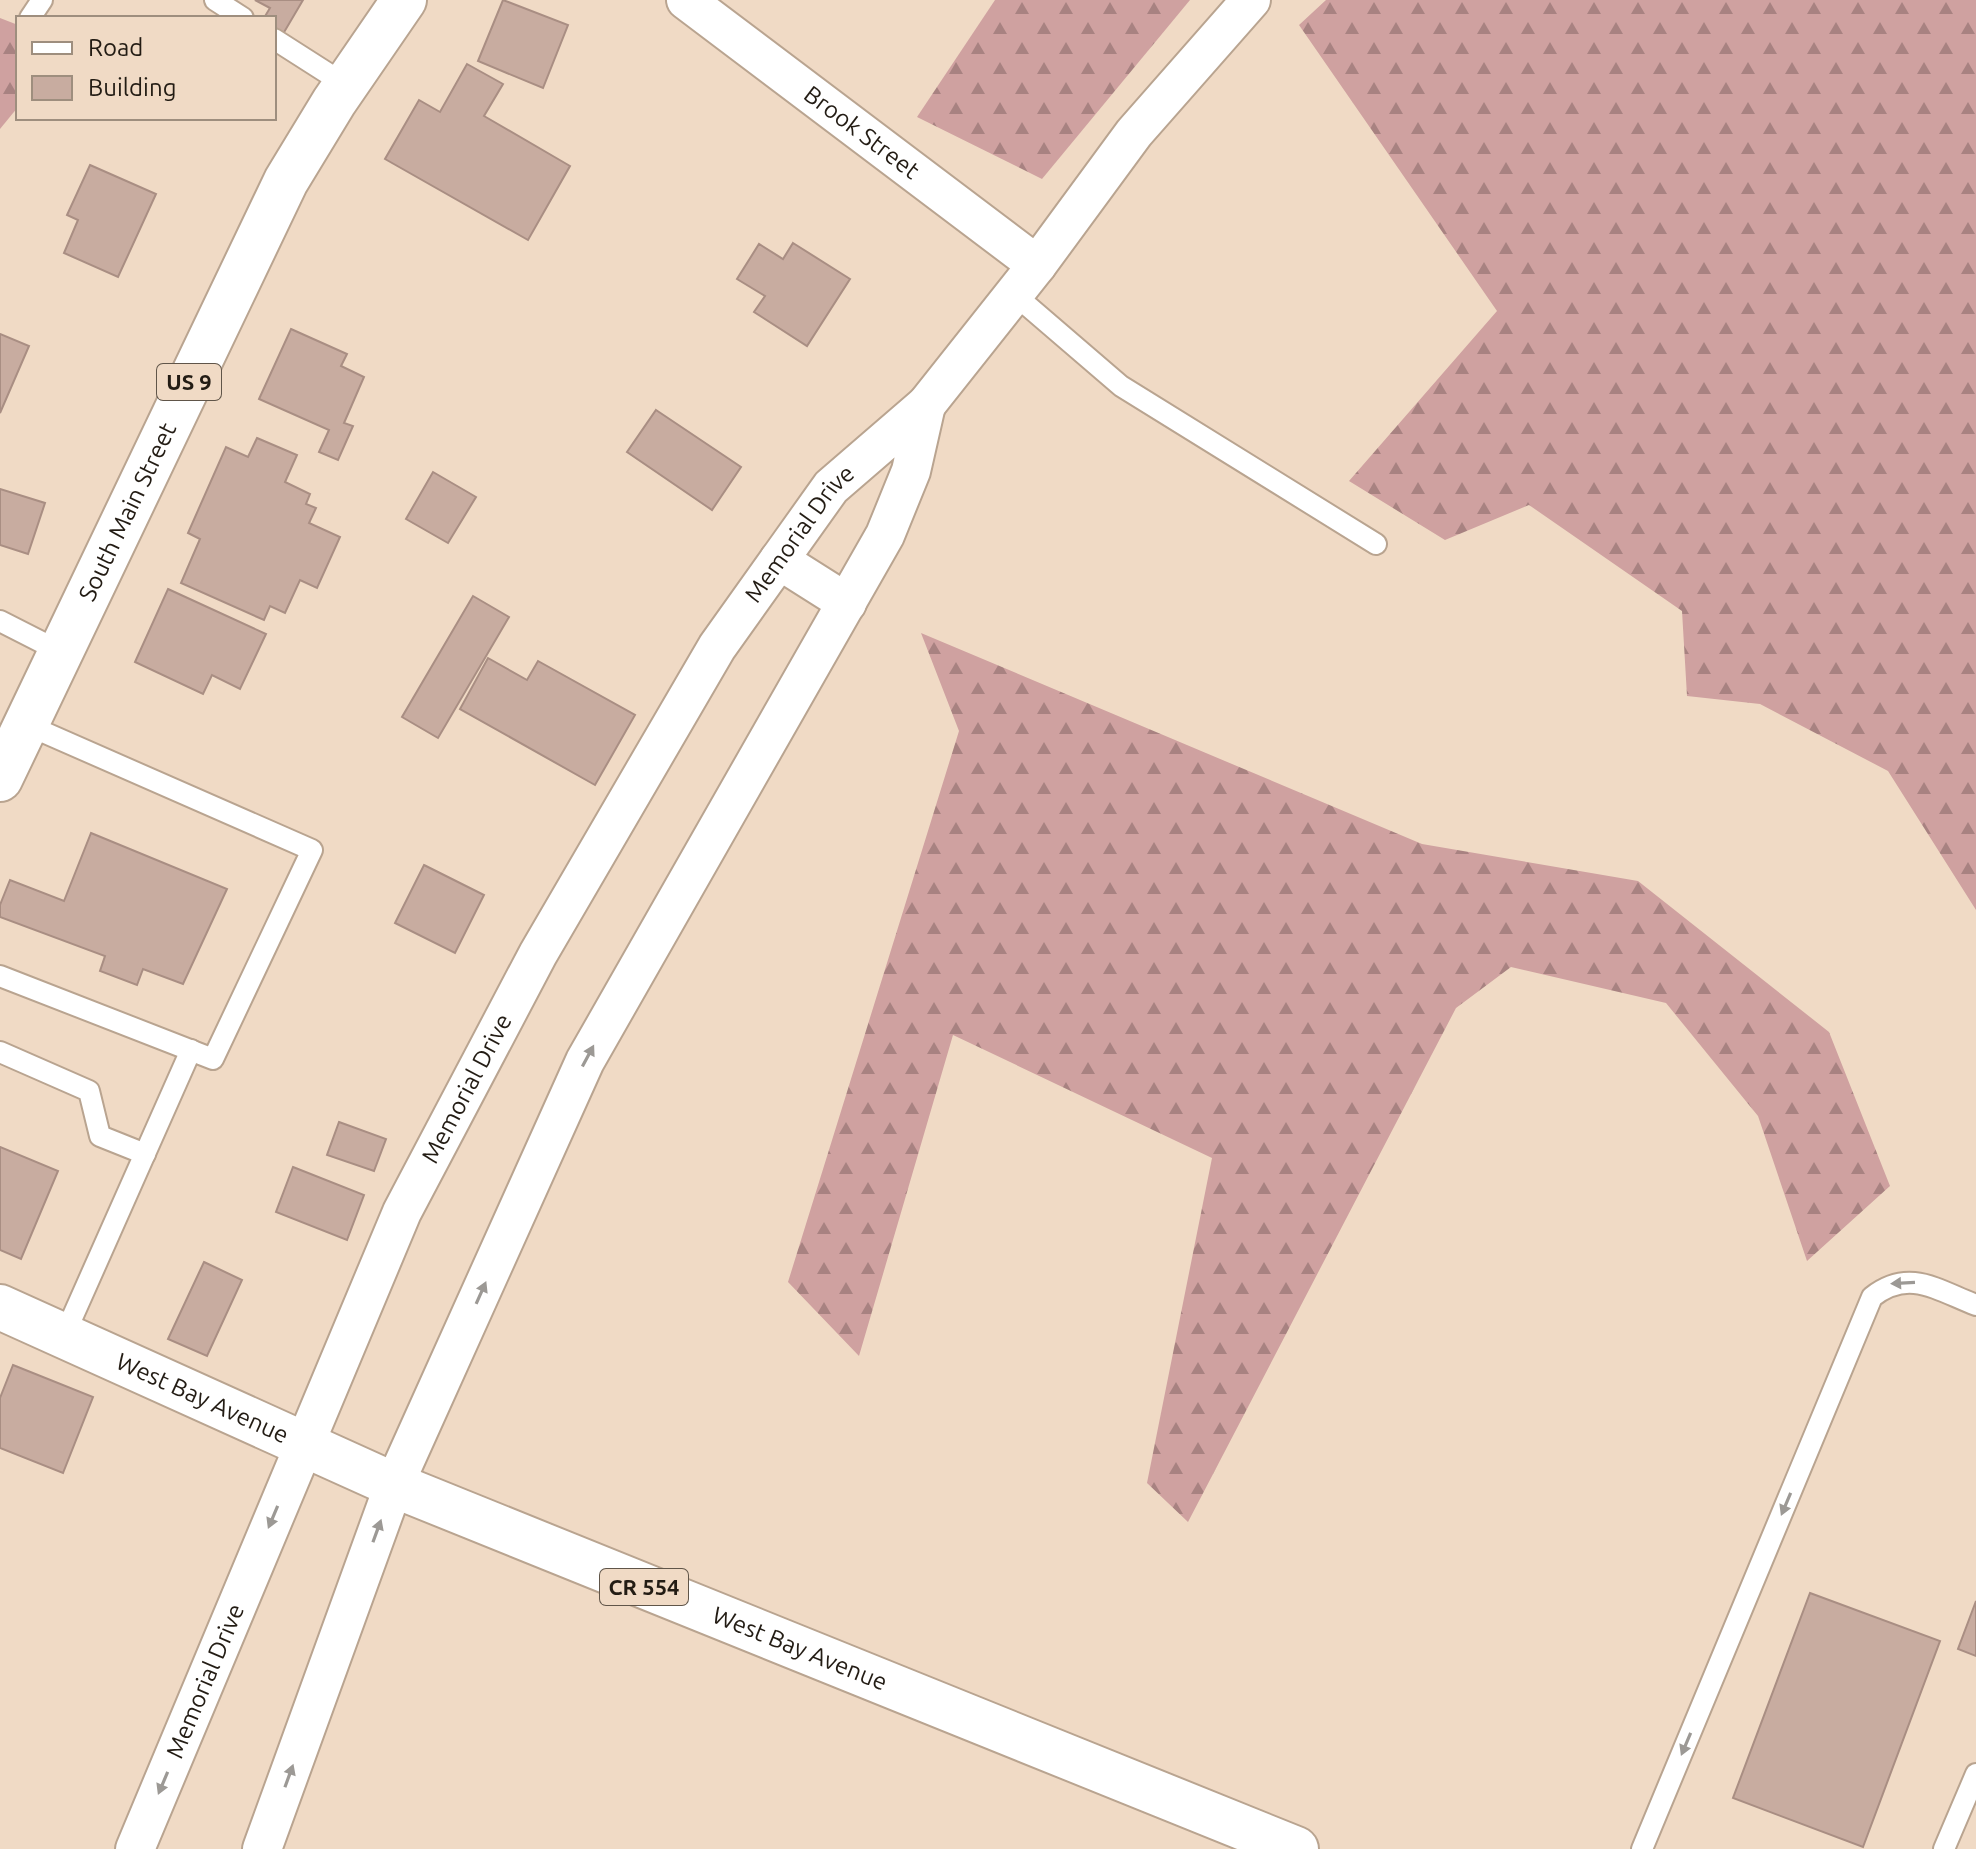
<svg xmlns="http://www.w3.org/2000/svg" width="1976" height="1849" font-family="Ubuntu,sans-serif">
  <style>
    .forest { fill: url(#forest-firs) }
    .building { fill: #c8aca0; stroke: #a98e83; stroke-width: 2 }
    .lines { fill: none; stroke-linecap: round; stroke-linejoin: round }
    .lane-casing { stroke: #b9a490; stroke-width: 24 }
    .street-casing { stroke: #b9a490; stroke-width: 42 }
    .primary-casing { stroke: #b9a490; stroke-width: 48 }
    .highway-casing { stroke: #b9a490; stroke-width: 48 }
    .lane { stroke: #fff; stroke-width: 20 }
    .street { stroke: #fff; stroke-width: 38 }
    .primary { stroke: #fff; stroke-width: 44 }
    .highway { stroke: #fff; stroke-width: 44 }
    .oneway { fill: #9c9995 }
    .labels { text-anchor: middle; stroke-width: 8; stroke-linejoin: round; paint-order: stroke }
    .shield { fill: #f0dac5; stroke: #605549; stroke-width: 2 }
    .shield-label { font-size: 22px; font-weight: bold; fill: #231c14 }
    .street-label { font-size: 24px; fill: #231c14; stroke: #f0dac5 }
  </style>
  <defs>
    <pattern id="forest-firs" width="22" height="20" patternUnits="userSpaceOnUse" patternTransform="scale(2)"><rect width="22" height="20" fill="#cfa1a0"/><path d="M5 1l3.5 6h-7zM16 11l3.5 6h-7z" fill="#a88281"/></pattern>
  </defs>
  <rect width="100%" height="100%" fill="#f0dac5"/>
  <g class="forest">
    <path d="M995,0H1190L1042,179L917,117Z"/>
    <path d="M1326,0H1976V910L1888,771L1760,704L1687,696L1682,611L1529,505L1445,540L1349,481L1497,311L1299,25Z"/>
    <path d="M0,18L18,25V107L0,129Z"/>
    <path d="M921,633L1422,844L1638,881L1829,1032L1890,1186L1807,1261L1758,1116L1666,1003L1511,967L1456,1008L1188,1522L1147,1483L1212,1158L953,1035L859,1356L788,1282L959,731Z"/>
  </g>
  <g class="building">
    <path d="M255,0H303L283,34L274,29V18H264L270,8Z"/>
    <path d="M503,0L568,25L543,88L478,61Z"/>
    <path d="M467,64L503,84L484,116L570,166L528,240L385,159L419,100L440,112Z"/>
    <path d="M90,165L156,194L118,277L64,253L78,220L67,215Z"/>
    <path d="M793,243L850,279L807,346L754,312L765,296L737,279L759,244L783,259Z"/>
    <path d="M291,329L347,354L341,366L364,377L344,423L353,426L338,460L319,452L329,430L259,399Z"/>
    <path d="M0,334L29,346L0,413Z"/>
    <path d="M656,410L741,467L712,510L627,452Z"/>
    <path d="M257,438L297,455L285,482L310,494L306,504L316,508L309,523L340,537L317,588L300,580L285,613L270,606L264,620L181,583L200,539L188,533L226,447L248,457Z"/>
    <path d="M433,472L476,497L448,543L406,519Z"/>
    <path d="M0,489L45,503L28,554L0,545Z"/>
    <path d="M168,589L266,634L240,689L212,675L203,694L135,662Z"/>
    <path d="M473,596L509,617L438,738L402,717Z"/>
    <path d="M488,658L527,680L538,661L635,715L595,785L460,709Z"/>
    <path d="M91,833L227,889L183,984L143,969L137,985L100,971L105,956L0,917V905L10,880L64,901Z"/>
    <path d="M424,865L484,895L455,953L395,923Z"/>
    <path d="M339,1122L386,1139L374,1171L327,1155Z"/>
    <path d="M0,1147L58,1171L21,1259L0,1250Z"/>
    <path d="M293,1167L364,1195L347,1240L276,1212Z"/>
    <path d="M204,1262L242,1280L207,1356L168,1339Z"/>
    <path d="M13,1365L93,1397L63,1473L0,1448V1398Z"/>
    <path d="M1810,1593L1940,1641L1863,1847L1733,1798Z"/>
    <path d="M1976,1601V1656L1958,1649Z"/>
  </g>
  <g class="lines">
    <defs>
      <g id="lane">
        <path d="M215,0L243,18"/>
        <path d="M30,18L42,0"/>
        <path d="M274,39L346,85"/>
        <path d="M1014,294L1121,386L1376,544"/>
        <path d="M0,621L59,651"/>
        <path d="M0,976L213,1059L312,850L25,724"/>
        <path d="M0,1052L89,1091L100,1136L145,1154"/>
        <path d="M64,1336L191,1050"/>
        <path d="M1642,1849L1872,1297C1909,1268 1937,1290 1976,1305"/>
        <path d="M1944,1849L1976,1774"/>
      </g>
      <g id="street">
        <path id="s1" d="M686,0L1037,265"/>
        <path d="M926,405L1037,265L1134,133L1251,0"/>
        <path d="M779,560L847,603"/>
        <path id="s2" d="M135,1849L402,1212L538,954L717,647L831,487L926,405L911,471L885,535L585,1061L394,1485L262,1849"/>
      </g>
      <g id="primary">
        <path id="s3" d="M0,1307L394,1485L1296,1849"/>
      </g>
      <g id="highway">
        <path id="s4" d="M0,779L286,181L334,102L404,0"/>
      </g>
    </defs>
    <use href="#lane" class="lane-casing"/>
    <use href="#street" class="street-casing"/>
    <use href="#primary" class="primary-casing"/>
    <use href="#highway" class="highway-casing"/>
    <use href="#lane" class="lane"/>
    <use href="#street" class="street"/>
    <use href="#primary" class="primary"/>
    <use href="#highway" class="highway"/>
  </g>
  <defs><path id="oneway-solid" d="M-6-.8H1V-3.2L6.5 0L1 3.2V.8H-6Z" transform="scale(2)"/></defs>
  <g class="oneway">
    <use href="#oneway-solid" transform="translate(588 1056) rotate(-62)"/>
    <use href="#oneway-solid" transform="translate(1903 1283) rotate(177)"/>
    <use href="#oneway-solid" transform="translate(481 1293) rotate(-66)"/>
    <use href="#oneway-solid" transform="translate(1786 1504) rotate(113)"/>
    <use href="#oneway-solid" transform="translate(273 1517) rotate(113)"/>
    <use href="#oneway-solid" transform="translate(377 1531) rotate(-70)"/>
    <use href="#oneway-solid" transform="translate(1686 1744) rotate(113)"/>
    <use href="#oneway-solid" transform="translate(289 1776) rotate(-70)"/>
    <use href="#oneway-solid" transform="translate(163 1783) rotate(113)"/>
  </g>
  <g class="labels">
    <g class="shield">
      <rect x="157" y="364" width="64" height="36" rx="6"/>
      <rect x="600" y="1569" width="88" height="36" rx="6"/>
    </g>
    <g class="shield-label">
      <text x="189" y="390">US 9</text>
      <text x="644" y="1595">CR 554</text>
    </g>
    <g class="street-label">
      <text dy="8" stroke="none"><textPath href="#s1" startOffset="220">Brook Street</textPath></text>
      <text dy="8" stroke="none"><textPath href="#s4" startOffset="296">South Main Street</textPath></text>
      <text dy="8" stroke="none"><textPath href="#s2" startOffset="1478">Memorial Drive</textPath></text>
      <text dy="8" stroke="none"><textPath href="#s2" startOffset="830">Memorial Drive</textPath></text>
      <text dy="8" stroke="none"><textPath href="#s3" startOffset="222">West Bay Avenue</textPath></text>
      <text dy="8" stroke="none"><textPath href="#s3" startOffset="870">West Bay Avenue</textPath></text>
      <text dy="8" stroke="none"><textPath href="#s2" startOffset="182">Memorial Drive</textPath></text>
    </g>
  </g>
  <rect x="16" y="16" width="260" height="104" fill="#f0dac5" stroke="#9e8e7e" stroke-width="2"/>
  <rect x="32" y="42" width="40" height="12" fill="#ffffff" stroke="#9e8e7e" stroke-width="2"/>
  <text x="88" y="56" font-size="24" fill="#231c14">Road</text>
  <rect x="32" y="76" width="40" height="24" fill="#c8aca0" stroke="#9e8e7e" stroke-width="2"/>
  <text x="88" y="96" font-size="24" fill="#231c14">Building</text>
</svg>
